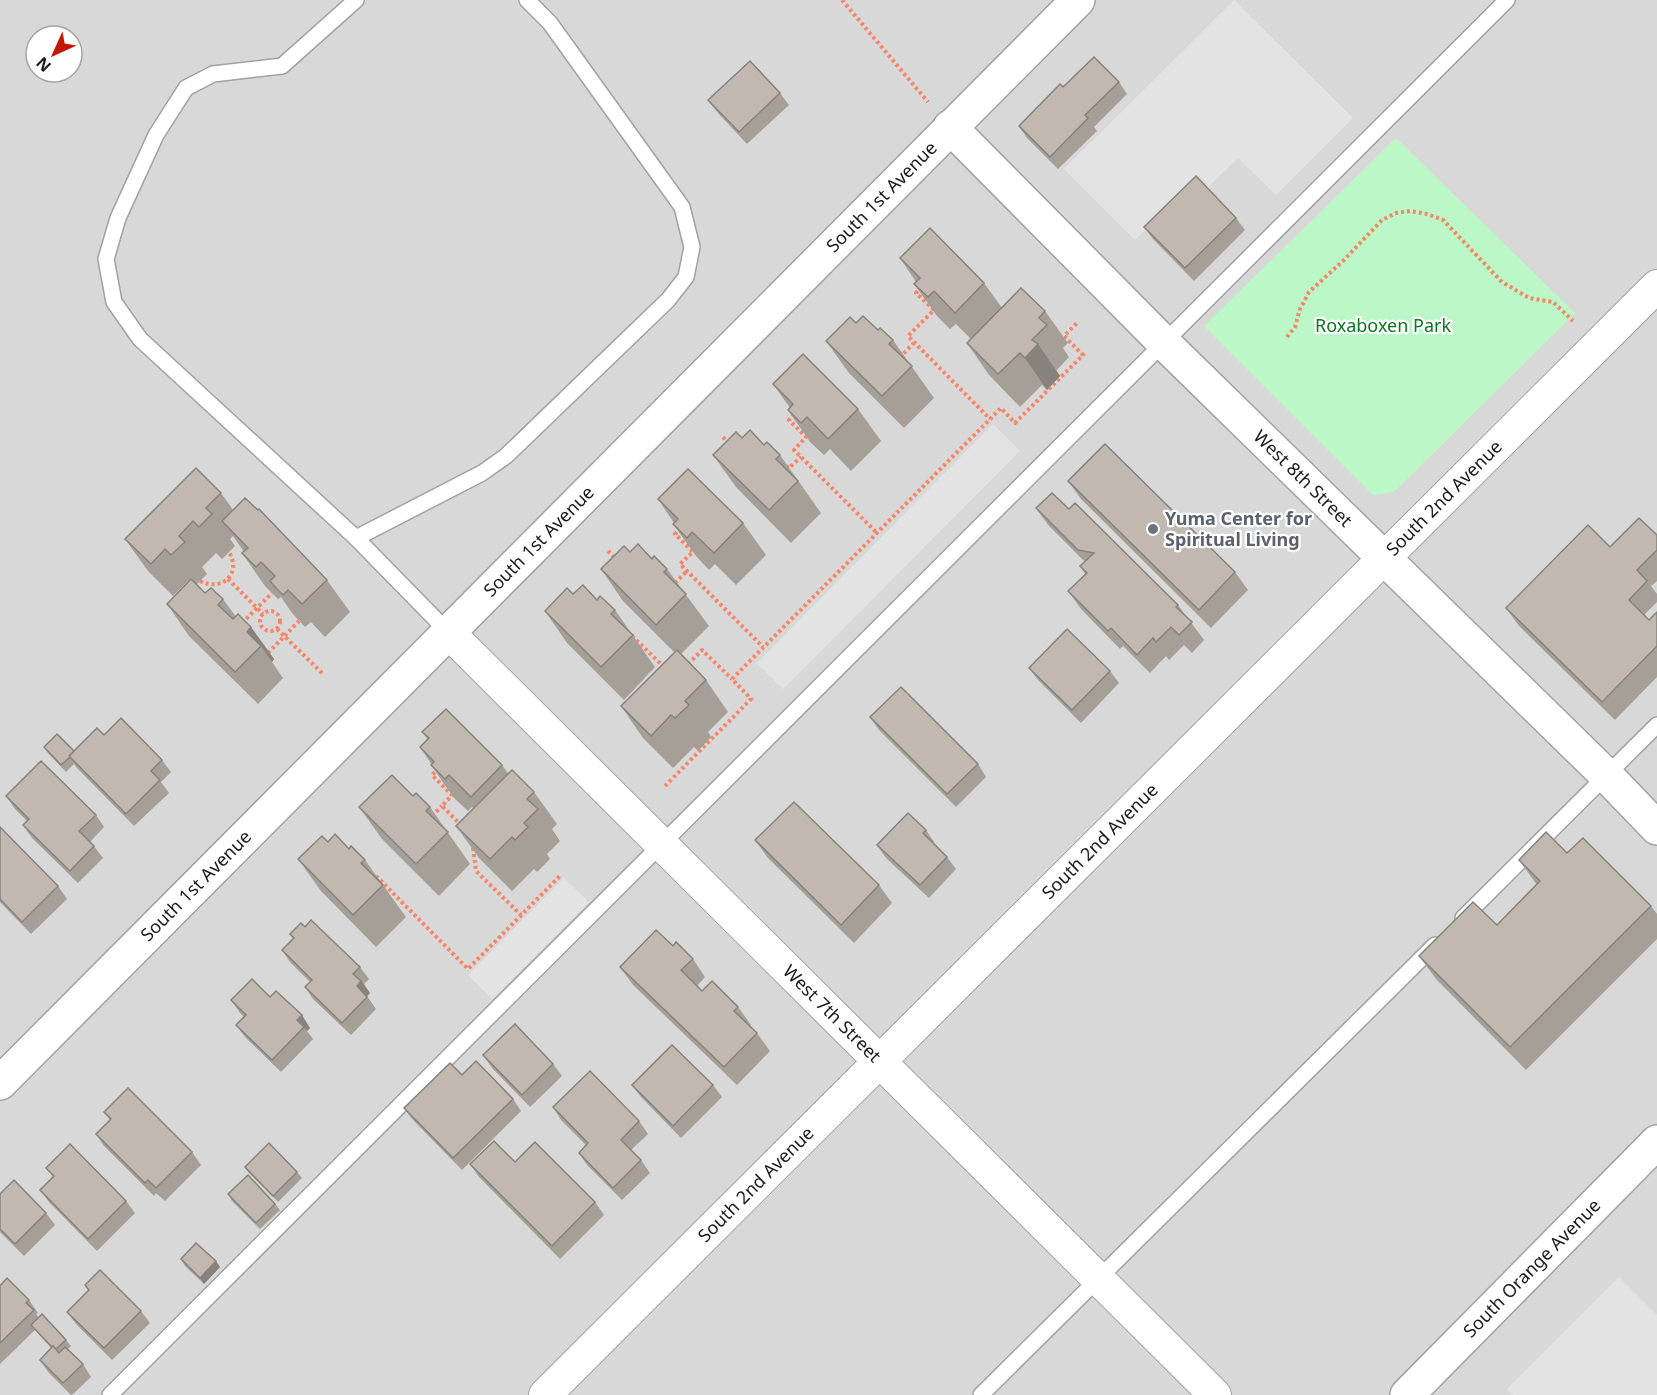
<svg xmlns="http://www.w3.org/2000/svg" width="1657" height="1395" font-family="'Noto Sans',sans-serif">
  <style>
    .residential { fill: #d9d8d8; fill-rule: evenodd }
    .park { fill: #bcf8c7 }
    .parking { fill: #e3e3e3 }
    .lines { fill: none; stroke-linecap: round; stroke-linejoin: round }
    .service-casing { stroke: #a2a2a2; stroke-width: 18 }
    .minor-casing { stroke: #a2a2a2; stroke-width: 34 }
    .tertiary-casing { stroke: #a2a2a2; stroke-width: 36 }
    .path { stroke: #f88567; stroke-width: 4; stroke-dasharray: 3 3; stroke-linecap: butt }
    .service { stroke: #fff; stroke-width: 15 }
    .minor { stroke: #fff; stroke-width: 32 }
    .tertiary { stroke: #fff; stroke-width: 33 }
    .wall { fill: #a69f97 }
    .shaded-wall { fill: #87827b }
    .building { fill: #c1b9b0; stroke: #87827b; stroke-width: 1.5 }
    .worship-dot { fill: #6b7280; stroke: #fff; stroke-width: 2 }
    .labels { text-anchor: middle; stroke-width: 4.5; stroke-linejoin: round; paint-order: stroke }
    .street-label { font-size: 18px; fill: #1b1b1b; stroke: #fff }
    .park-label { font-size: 18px; fill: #0c7620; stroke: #fff }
    .worship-label { font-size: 18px; font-weight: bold; fill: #5b616d; stroke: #fff; text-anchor: start }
  </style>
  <rect width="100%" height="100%" fill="#edeae1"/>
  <path class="residential" d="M0,0H1657V1395H0ZM36,36H72V72H36Z"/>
  <path class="park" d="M1396,138L1575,313L1394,492L1373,495L1204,326Z"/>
  <g class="parking">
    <path d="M1234,0L1353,118L1276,195L1238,158L1209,186L1199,176L1135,240L1064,169Z"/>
    <path d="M993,424L1020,451L783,689L757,663Z"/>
    <path d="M564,878L589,902L492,999L468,975Z"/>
    <path d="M1619,1277L1657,1315V1395H1513L1507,1389Z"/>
  </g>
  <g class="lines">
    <defs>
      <g id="service">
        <path d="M356,0L282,66L213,74L186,88L156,135L118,218L106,259L114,302L140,339L356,538L449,633"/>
        <path d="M356,538L482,473L506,456L668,300L686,277L692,247L682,207L550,23L527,0"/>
        <path d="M1463,918L1657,725"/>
        <path d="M110,1395L1507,0"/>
        <path d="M981,1395L1435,945"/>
      </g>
      <g id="minor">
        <path id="s1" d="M449,633L1215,1395"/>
        <path id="s2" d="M545,1395L1657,286"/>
      </g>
      <g id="tertiary">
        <path id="s3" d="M950,127L1164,343L1607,776L1657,828"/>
        <path id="s4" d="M0,1083L1078,0"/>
        <path id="s5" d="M1407,1395L1657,1142"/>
      </g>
    </defs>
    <use href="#service" class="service-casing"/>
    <use href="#minor" class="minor-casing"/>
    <use href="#tertiary" class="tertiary-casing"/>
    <g class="path">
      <path d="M842,0L928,102"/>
      <path d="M922,287L916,293L934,310L908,336L990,419"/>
      <path d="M1287,337L1295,327L1300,309L1309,292L1344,260L1382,220L1396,213L1410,211L1427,214L1443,220L1502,282L1529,298L1553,302L1573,321"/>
      <path d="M900,354L901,356L914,343"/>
      <path d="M794,414L789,420L806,437L794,450L877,533"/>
      <path d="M723,437L730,445"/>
      <path d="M786,466L789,468L801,457"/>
      <path d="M681,528L675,534L693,552L680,564L763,647"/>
      <path d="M608,551L616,559"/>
      <path d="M228,579L263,614"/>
      <path d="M200,581C222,592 242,574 229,552"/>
      <path d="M675,583L687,571"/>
      <circle cx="270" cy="621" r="10"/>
      <path d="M242,623L272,593"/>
      <path d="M277,629L323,674"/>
      <path d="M632,636L665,668"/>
      <path d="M268,653L299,621"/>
      <path d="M688,664L702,650L732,679"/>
      <path d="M439,768L432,775L452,795L442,806L462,826"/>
      <path d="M665,786L751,699L732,679L1001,408L1015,423L1083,355L1064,336L1078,322"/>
      <path d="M432,816L442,806"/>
      <path d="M473,848L476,871L521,915"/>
      <path d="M376,876L468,969L560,876"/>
    </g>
    <use href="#service" class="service"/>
    <use href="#minor" class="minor"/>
    <use href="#tertiary" class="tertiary"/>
  </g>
  <g class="wall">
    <path d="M1119,82L1127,94L1094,127L1097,131L1058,169L1027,138L1019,126L1063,87Z"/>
    <path d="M780,93L789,105L747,144L717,112L708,100Z"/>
    <path d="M1236,218L1245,230L1194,281L1153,239L1144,227Z"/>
    <path d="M900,258L984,283L1002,308L1045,311L1068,343L1063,348L1069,357L1056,371L1060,376L1047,390L1042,385L1020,407L989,375L967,343L971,339L956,324L950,329L937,316L914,284L916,282Z"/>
    <path d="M856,323L878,330L893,340L934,398L904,428L849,373L826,341Z"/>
    <path d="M773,384L858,409L881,441L851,471L830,449L824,455L810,442L788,410L790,408Z"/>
    <path d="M742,438L764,445L780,455L821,513L791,543L736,487L713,455Z"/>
    <path d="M1068,481L1235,572L1248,590L1211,628L1081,499Z"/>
    <path d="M221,493L233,510L327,580L350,612L325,637L311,622L305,627L292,613L281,597L278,599L265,586L242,553L244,552L233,536L230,539L235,546L222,559L216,553L202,567L207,574L196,585L205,593L223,599L236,617L251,627L274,659L272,662L283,678L258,704L189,636L167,604L189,582L188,581L173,596L148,571L125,539Z"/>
    <path d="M658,499L743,523L766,555L736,585L715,564L709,570L696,556L673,524L674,523Z"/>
    <path d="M1036,508L1069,509L1178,605L1204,640L1192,653L1184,645L1169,660L1166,656L1150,673L1123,646L1120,649L1081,609L1068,591L1085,574L1080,566L1085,562L1049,526Z"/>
    <path d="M1657,535V581L1651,586L1657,594V602L1644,615L1649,620L1657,612V677L1615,720L1519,626L1506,608L1610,547Z"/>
    <path d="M630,552L652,559L667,569L709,626L681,654L706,680L728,712L708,732L711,737L698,751L694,747L673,768L643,738L621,706L674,652L623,601L601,569Z"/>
    <path d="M573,594L597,600L615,610L655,667L624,700L567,643L545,611Z"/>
    <path d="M1029,668L1110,671L1119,683L1081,723L1038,680Z"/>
    <path d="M870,717L978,764L986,777L956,807L879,730Z"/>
    <path d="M422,732L502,765L508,773L534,792L557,824L552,829L560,841L547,854L550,859L537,872L534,869L512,891L479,858L456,826L473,808L472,807L468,811L454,798L431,765H432L420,747L428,740Z"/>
    <path d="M104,735L162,760L171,772L161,782L169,793L134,826L77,768L74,764L66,772L48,753L44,747L74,751Z"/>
    <path d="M6,796L96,815L104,827L90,842L94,846L103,858L78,883L32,838L23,825L27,821L15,809Z"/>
    <path d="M413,796L430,807L470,864L439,896L382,839L359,807Z"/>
    <path d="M0,827L58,886L67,899L31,934L0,902Z"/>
    <path d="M926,830L934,842V843L947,857L956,869L929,898L886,858L877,845Z"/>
    <path d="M755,840L879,885L892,903L854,943L768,858Z"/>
    <path d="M328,842L349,849L365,860L406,917L376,947L321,891L298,859Z"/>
    <path d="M1567,853L1651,906L1657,914V939L1526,1070L1436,979L1419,956L1497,925L1537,885L1519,860Z"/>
    <path d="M305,927L360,967L369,979L364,984L370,993L367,996L376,1009L351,1035L313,999L305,987L310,982L290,962L282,950L293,939L290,934Z"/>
    <path d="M673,946L693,959L705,977L697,986L702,991L738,1007L751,1025L750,1026L757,1033L770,1051L737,1085L633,985L620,967Z"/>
    <path d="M270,997L310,1028L307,1031L313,1039L281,1072L245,1037L236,1025L244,1017L240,1013L231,1000Z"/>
    <path d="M483,1055L553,1064L562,1076L530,1107L492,1068Z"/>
    <path d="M632,1085H713L722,1097L681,1138L641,1097Z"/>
    <path d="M513,1099L521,1111L462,1170L413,1120L404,1108Z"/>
    <path d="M553,1107L639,1121L648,1134L631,1150L641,1160L650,1173L622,1200L587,1165L579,1153L586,1145L561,1120Z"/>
    <path d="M104,1112L192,1152L201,1165L165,1201L156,1193L154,1196L104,1146L96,1134L110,1120Z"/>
    <path d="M515,1162L595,1202L604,1215L560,1259L479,1177L470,1164Z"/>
    <path d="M245,1167L297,1172L302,1178L278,1202L249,1173Z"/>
    <path d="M46,1168L126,1201L135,1213L97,1251L49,1202L40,1190L53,1177Z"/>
    <path d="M0,1194L46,1213L55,1225L24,1256L0,1232Z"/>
    <path d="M228,1194L275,1204L280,1210L260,1229L232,1201Z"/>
    <path d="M181,1259L220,1267L204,1284L185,1266Z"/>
    <path d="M85,1285L141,1311L150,1323L112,1360L76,1324L67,1312L88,1290Z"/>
    <path d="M0,1286L29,1300L38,1313L36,1314L39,1318L66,1340L71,1346L68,1349L83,1364L91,1377L72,1395H71L48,1372L40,1360L51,1348L35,1330L0,1364Z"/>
  </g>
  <g class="shaded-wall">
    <path d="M1038,344L1060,376L1047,390L1025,358Z"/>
    <path d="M251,627L274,659L272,662L261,646L247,632Z"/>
    <path d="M361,981L370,993L365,998L357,986Z"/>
    <path d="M302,1015L310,1028L307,1031L297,1020Z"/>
    <path d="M216,1261L220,1267L204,1284L200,1278Z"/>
  </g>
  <g class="building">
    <path d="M1094,57L1119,82L1085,115L1088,118L1050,157L1019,126L1060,84L1063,87Z"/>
    <path d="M750,61L780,93L739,132L708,100Z"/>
    <path d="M1196,176L1236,218L1185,268L1144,227Z"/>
    <path d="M930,228L984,283L955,313L934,291L928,297L914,284L920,278L900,258Z"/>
    <path d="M1021,288L1045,311L1039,318L1047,325L1032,340L1038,344L1025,358L1020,353L998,374L967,343Z"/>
    <path d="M863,316L878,330L880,328L893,340L889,344L912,366L882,396L826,341L850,317L856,323Z"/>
    <path d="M803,354L858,409L828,439L807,417L801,423L788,410L793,404L773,384Z"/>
    <path d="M750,430L764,445L767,442L780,455L776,459L798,481L769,510L713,455L736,432L742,438Z"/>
    <path d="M1105,444L1235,572L1199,610L1068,481Z"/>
    <path d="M196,468L221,493L206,508L212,514L199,527L193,521L179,536L185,542L171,555L165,549L151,564L125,539Z"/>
    <path d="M688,469L743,523L714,553L692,532L687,538L673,524L678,519L658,499Z"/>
    <path d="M1052,493L1069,509L1075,503L1178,605L1176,607L1192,622L1179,635L1171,627L1156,642L1153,638L1137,655L1111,628L1108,631L1068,591L1087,573L1080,566L1094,553L1078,550L1036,508Z"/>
    <path d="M245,498L258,510L259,509L327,580L302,604L288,590L283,595L277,589L270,581L275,576L261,562L256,567L242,553L248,548L222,521Z"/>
    <path d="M1639,518L1657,535V550L1637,570L1647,581L1629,600L1649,620L1657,612V646L1602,702L1506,608L1588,525L1610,547Z"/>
    <path d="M638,544L652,559L654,556L667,569L664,572L686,594L656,625L601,569L624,546L630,552Z"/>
    <path d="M191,579L205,593L211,588L223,599L218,605L233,619L238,614L251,627L247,632L261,646L235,672L167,604Z"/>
    <path d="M583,585L597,600L600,596L615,610L611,614L633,635L601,667L545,611L567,588L573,594Z"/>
    <path d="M1067,629L1110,671L1072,710L1029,668Z"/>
    <path d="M677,650L706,680L685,701L689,705L675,718L671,715L651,736L621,706Z"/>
    <path d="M901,687L978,764L947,794L870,717Z"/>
    <path d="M446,709L502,765L471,797L449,775L445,779L431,765L434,762L420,747L429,738L422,732Z"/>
    <path d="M121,718L162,760L151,771L160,780L126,814L69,756L97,728L104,735Z"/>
    <path d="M57,734L74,751L69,756L70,757L61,765L44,747Z"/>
    <path d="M41,761L96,815L79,831L94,846L70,871L23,825L29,819L6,796Z"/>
    <path d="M512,770L534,792L527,799L538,809L524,823L528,827L515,840L512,837L490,859L456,826Z"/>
    <path d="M392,775L413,796L416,793L430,807L426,811L448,832L416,864L359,807Z"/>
    <path d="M794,802L879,885L841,925L755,840Z"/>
    <path d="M908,813L926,830L923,833L947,857L920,885L877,845Z"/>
    <path d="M0,827L58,886L22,922L0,899Z"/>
    <path d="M1546,832L1567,853L1583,838L1651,906L1510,1047L1419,956L1473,902L1497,925L1540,881L1519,860Z"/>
    <path d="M335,834L349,849L351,846L365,860L361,863L383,885L353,915L298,859L322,836L328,842Z"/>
    <path d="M311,920L360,967L353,974L361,981L357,986L367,997L342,1023L305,987L312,980L282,950L294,938L290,934L301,923L305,927Z"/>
    <path d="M656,930L673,946L676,942L693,959L681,970L702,991L712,981L738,1007L734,1011L757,1033L724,1067L620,967Z"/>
    <path d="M252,979L270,997L276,991L302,1015L297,1020L304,1027L272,1060L236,1025L246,1015L231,1000Z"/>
    <path d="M515,1024L553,1064L522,1095L483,1055Z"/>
    <path d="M672,1045L713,1085L673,1126L632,1085Z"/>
    <path d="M476,1061L513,1099L453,1158L404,1108L450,1063L462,1075Z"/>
    <path d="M590,1071L639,1121L621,1140L641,1160L613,1188L579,1153L588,1143L553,1107Z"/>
    <path d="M128,1088L192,1152L156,1188L148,1180L145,1183L96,1134L111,1119L104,1112Z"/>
    <path d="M494,1141L515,1162L535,1142L595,1202L552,1246L470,1164Z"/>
    <path d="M269,1143L297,1172L273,1196L245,1167Z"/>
    <path d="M70,1144L126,1201L88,1239L40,1190L54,1176L46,1168Z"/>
    <path d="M248,1175L275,1204L256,1223L228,1194Z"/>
    <path d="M14,1180L46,1213L15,1244L0,1229V1194Z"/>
    <path d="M196,1243L216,1261L200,1278L181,1259Z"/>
    <path d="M100,1270L141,1311L104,1348L67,1312L89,1290L85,1285Z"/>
    <path d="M7,1278L29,1300L26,1303L34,1310L0,1343V1286Z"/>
    <path d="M42,1314L66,1340L56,1349L53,1346L52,1347L31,1325Z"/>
    <path d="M53,1346L59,1353L65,1347L83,1364L63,1383L40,1360Z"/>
  </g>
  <circle class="worship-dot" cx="1153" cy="529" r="6"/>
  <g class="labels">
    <g class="street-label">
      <text dy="6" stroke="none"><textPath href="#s4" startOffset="1250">South 1st Avenue</textPath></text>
      <text dy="6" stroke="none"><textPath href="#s3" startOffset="498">West 8th Street</textPath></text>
      <text dy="6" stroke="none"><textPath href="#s2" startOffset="1270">South 2nd Avenue</textPath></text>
      <text dy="6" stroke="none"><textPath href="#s4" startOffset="764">South 1st Avenue</textPath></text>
      <text dy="6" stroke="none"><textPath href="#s2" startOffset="784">South 2nd Avenue</textPath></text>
      <text dy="6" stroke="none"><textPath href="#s4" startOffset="278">South 1st Avenue</textPath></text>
      <text dy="6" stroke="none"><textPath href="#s1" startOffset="540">West 7th Street</textPath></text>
      <text dy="6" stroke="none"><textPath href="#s2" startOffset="298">South 2nd Avenue</textPath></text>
      <text dy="6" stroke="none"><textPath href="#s5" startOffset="178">South Orange Avenue</textPath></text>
    </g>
    <g class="park-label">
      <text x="1383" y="332">Roxaboxen Park</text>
    </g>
    <g class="worship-label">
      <text x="1165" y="525">Yuma Center for<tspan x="1165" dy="21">Spiritual Living</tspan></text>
    </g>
  </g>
  <g transform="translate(54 54) rotate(225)"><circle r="28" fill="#ffffff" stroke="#a4a4a4" stroke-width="1.5"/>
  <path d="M0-4.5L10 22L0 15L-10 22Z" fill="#c41702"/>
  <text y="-9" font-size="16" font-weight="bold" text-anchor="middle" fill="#1b1b1b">N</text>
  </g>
</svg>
